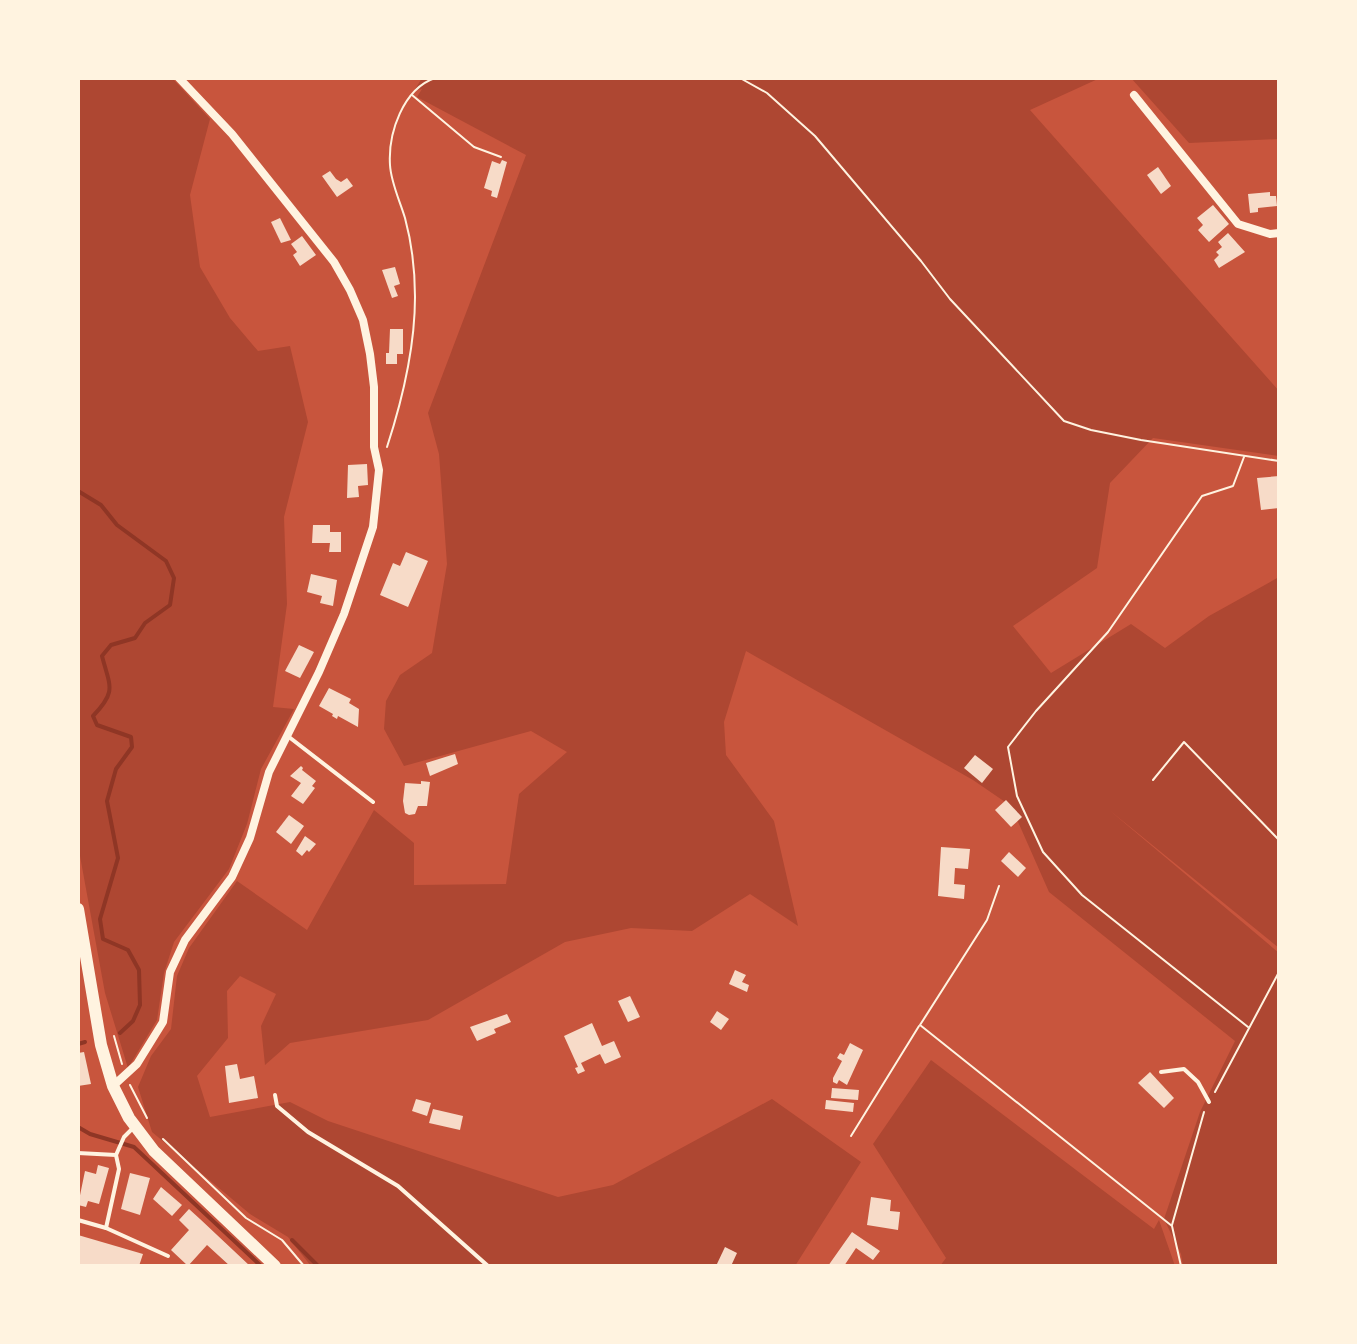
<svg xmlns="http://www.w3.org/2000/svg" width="1357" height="1344" font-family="'Space Grotesk',sans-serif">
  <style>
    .green { fill: #ae4732 }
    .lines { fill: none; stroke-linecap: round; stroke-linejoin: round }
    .stream { stroke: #8f3625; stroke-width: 4 }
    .building { fill: #f7dbc8 }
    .path { stroke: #fff3e0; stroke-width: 2 }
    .service { stroke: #fff3e0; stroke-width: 4 }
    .minor { stroke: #fff3e0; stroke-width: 8 }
    .secondary { stroke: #fff3e0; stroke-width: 12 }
  </style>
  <rect width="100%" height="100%" fill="#c8553d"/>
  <g class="green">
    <path d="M78,78H172L210,119L190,195L200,267L230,318L258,351L290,346L308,422L284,517L287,604L273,707L294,709L261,769L247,824L229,869L174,942L164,973L157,1020L128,1068L105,993L78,845Z"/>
    <path d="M422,78H1100L1030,110L1279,391V456L1153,438L1110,483L1097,568L1013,626L1051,673L1131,624L1165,648L1209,616L1279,577V948L1108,809L1279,953V1266H1183L1181,1254L1164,1219L1200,1112L1235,1041L1049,892L1011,806L973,780L746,651L724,722L726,755L774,821L798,926L750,894L692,931L631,928L565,942L428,1020L290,1043L265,1065L261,1026L276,994L240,976L227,991L228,1038L197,1076L210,1117L290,1102L328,1121L558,1197L613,1185L772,1099L861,1162L795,1266H311L288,1237L250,1214L152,1132L138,1087L151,1056L171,1029L177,976L189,948L237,881L307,930L374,810L414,843V885L506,884L519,794L567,752L531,731L404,766L384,729L386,701L400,675L432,653L447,564L439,454L428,413L526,155L417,97L422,89L414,91Z"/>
    <path d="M1131,78H1279V139L1189,143Z"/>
    <path d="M931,1060L1154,1229L1159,1220L1175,1266H940L946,1258L873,1144Z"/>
  </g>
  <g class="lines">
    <g class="stream">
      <path d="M78,491L101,505L117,525L166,561L174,578L170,605L145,623L135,638L111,645L102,656C110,687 117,691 93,716L97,725L131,737L132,747L116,769L107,801L118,858L100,919L103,939L128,950L139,970L140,1005L133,1021L120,1033"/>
      <path d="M78,1044L85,1042"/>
      <path d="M78,1127L90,1134L134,1147L261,1266"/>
      <path d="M292,1240L318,1266"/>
    </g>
  </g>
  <g class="building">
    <path d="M502,160L507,162L497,198L491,196L492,191L484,188L492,161L500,164Z"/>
    <path d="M1158,167L1171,186L1161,194L1147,175Z"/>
    <path d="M330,171L336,179L341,182L347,178L353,186L337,197L322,176Z"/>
    <path d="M1270,192V196H1276L1277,206L1258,208V212L1250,213L1248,194Z"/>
    <path d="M1213,205L1229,224L1209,242L1198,230L1203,225L1197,218Z"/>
    <path d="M280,218L291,240L281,243L271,222Z"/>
    <path d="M1228,233L1245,252L1219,268L1214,260L1219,255L1216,252L1222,247L1218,242Z"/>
    <path d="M302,236L316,255L300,266L293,255L297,252L291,244Z"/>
    <path d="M395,267L400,284L394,286L398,296L392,298L382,270Z"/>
    <path d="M390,329H403V354H397V364H386V353H389Z"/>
    <path d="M367,464L368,485L358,486L359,497L347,498L348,465Z"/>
    <path d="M1279,476V508L1261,510L1257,478Z"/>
    <path d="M313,525H330V532H341V552H329L330,543H312Z"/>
    <path d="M406,552L428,561L408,607L380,595L393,563L400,566Z"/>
    <path d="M311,574L337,580L333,606L320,603L322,596L307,592Z"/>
    <path d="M299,645L314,652L300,678L285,671Z"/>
    <path d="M329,688L351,699L349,703L359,709L358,727L338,716L337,719L332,716L333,714L319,706Z"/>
    <path d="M455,754L458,764L430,776L426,763Z"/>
    <path d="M975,755L993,769L982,783L964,768Z"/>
    <path d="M301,766L303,768L302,770L316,781L312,786L315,788L303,804L291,796L301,783L290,776Z"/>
    <path d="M421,781L430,782L427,806H418L415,814L409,815L405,813L403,801L405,783L421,784Z"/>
    <path d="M1006,800L1022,817L1011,827L995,810Z"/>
    <path d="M289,815L304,826L291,844L276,832Z"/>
    <path d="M305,836L316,844L309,852L307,850L302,856L296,851Z"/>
    <path d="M941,847L970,849L968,869L955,868L954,884L965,885L964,899L938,896Z"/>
    <path d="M1009,852L1026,868L1018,877L1001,861Z"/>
    <path d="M735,970L746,975L742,982L749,985L747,992L729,984Z"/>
    <path d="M630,996L640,1017L628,1022L618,1001Z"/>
    <path d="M717,1011L729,1019L721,1030L710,1022Z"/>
    <path d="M507,1014L511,1022L494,1029L496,1033L477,1041L470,1027Z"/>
    <path d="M592,1023L602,1046L614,1041L621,1057L605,1064L600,1054L581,1063L585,1071L578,1074L575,1068L578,1067L564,1036Z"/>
    <path d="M850,1043L863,1050L847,1085L839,1080L837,1084L833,1082V1078L842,1061L837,1058L840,1053L844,1055Z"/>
    <path d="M84,1052L91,1084L78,1086V1053Z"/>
    <path d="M237,1064L240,1079L254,1076L258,1098L229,1103L225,1066Z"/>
    <path d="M1150,1072L1174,1098L1164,1108L1138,1083Z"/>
    <path d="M832,1088L859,1090L858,1100L831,1098Z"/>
    <path d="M416,1099L431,1103L427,1116L412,1111Z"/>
    <path d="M826,1100L854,1103L853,1112L825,1109Z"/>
    <path d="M433,1109L463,1116L460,1130L429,1123Z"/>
    <path d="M98,1165L109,1168L99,1204L88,1201L86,1207L78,1205L85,1171L96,1174Z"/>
    <path d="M130,1173L150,1178L140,1215L121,1209Z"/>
    <path d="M161,1187L182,1205L172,1216L153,1199Z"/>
    <path d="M871,1197L891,1200L890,1211L900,1212L898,1230L867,1225Z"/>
    <path d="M189,1209L200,1219L250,1266H230L207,1245L188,1266L171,1250L189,1230L179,1220Z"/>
    <path d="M852,1232L880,1251L873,1260L856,1248L844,1266H828Z"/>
    <path d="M78,1235L143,1254L139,1266H78Z"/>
    <path d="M725,1247L737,1253L731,1266H716Z"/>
  </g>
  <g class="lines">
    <g class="path">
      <path d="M740,78L767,93L815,136L921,261L950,299L1064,421L1091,430L1141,440L1279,461"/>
      <path d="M412,95L474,147L501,157"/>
      <path d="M387,447C403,398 415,348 415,297C415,270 412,244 405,218C400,201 391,183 390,165C388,133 403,89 435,78"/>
      <path d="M1244,457L1233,486L1202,496L1108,632L1036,711L1008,747L1017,796L1043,852L1082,895L1248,1027"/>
      <path d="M1153,780L1184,742L1279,840"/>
      <path d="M999,886L987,920L920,1025L1172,1226L1181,1266"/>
      <path d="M114,1036L122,1064"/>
      <path d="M130,1085L147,1118"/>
      <path d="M1215,1092L1279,972"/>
      <path d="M851,1136L919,1026"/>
      <path d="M163,1139L246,1218L282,1240L304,1266"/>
      <path d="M1172,1225L1204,1112"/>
    </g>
    <g class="service">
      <path d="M289,737L373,802"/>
      <path d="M1161,1072L1184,1069L1198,1082L1209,1102"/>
      <path d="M275,1095L277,1106L308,1132L398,1186L488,1266"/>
      <path d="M78,1153L116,1155L119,1169L106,1228"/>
      <path d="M116,1155L124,1137L134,1127"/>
      <path d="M78,1220L106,1228L168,1256"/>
    </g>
    <g class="minor">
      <path d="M1134,95L1238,224L1270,234L1279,233"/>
      <path d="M113,1086L137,1064L163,1022L170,972L185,940L232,877L250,838L269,772L319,672L344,614L373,527L379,470L374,447V387L370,354L363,320L350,290L334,262L232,134L179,78"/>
    </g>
    <path class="secondary" d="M78,909L101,1045L113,1086L129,1118L154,1151L275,1266"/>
  </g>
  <rect width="1357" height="1344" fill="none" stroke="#fff3e0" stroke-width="160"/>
</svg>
